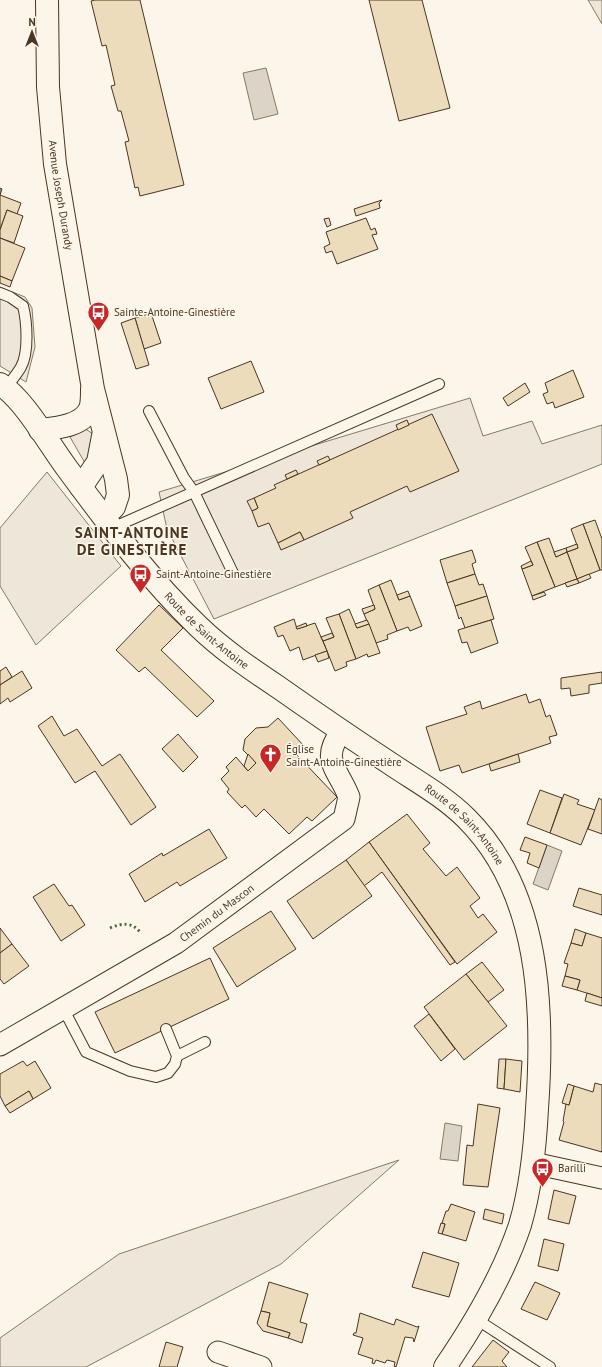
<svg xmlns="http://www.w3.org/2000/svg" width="602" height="1367" font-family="'PT Sans',sans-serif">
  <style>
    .green { fill: #ede6d9; stroke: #887966 }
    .parking { fill: #ede7d9; stroke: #887966 }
    .water { fill: #dcd4c6; stroke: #887966 }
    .building { fill: #ecdcbc; stroke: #4a3520 }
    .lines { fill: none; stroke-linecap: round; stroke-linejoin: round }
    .lane-casing { stroke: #4a3520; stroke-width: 12 }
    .street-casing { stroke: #4a3520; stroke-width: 23 }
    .secondary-casing { stroke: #4a3520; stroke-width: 24 }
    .lane { stroke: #fbf6e9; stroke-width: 10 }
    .street { stroke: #fbf6e9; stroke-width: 21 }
    .secondary { stroke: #fbf6e9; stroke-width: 22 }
    .hedge { stroke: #436837; stroke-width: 3; stroke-dasharray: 2 3; stroke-linecap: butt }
    .labels { text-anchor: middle; stroke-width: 3; stroke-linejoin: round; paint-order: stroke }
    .street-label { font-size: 11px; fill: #4a3520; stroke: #fbf6e9 }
    .poi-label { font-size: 11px; fill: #4a3520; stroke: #fbf6e9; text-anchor: start }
    .district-label { font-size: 15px; font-weight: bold; letter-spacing: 1px; fill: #4a3520; stroke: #fbf6e9 }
  </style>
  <rect width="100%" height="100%" fill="#fbf6e9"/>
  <g class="green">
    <path d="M588,0H602V24Z"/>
    <path d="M470,398L483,436L532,421L542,444L602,425V464L214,619L167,529L159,492Z"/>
    <path d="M84,428L93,434L91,457L85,463L70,437Z"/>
    <path d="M399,1160L281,1264L86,1367H0V1338L119,1254Z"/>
  </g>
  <g class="parking">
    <path d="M0,287L25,297L32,308L35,347L26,382L0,366Z"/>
    <path d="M47,472L121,566L36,645L0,586V528Z"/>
  </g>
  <g class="water">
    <path d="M266,68L278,114L254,120L243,73Z"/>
    <path d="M547,845L562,851L548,890L533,884Z"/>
    <path d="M445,1123L462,1126L458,1161L440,1159Z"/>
  </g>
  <g class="building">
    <path d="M95,0H140L184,185L140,196L138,187L135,188L125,142L129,141L121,111H118L111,86L115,85L106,45L102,46L91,1Z"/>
    <path d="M369,0H422L450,108L399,121Z"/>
    <path d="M0,188L2,189L0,195L21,203L17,214L7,210L0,230Z"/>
    <path d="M382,200L379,203L380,208L356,216L354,209Z"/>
    <path d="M7,210L23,216L14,243L0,238V230Z"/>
    <path d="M329,218L331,225L327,227L324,219Z"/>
    <path d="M366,218L371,230L375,228L377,234L372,235L378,249L337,264L332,251L326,253L324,247L330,244L326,232Z"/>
    <path d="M0,238L25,248L12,281L0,276Z"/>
    <path d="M0,276L12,281L10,287L0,283Z"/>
    <path d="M151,313L161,343L144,349L135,318Z"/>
    <path d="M135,318L149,365L136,369L121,323Z"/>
    <path d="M251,361L264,392L221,409L208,378Z"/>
    <path d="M573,370L584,397L555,408L553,402L547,404L543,394L548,392L545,383Z"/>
    <path d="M525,383L530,392L508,406L503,398Z"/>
    <path d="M432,414L459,471L410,492L407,486L350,512L353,518L304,540L300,532L278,543L269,523L258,527L252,511L258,508L254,498L276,488L274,485Z"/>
    <path d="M407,420L409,425L398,430L396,425Z"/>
    <path d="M328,456L330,460L319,465L317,461Z"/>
    <path d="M296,470L298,474L287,479L285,475Z"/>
    <path d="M254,498L258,508L252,511L247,501Z"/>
    <path d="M595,520L602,539V570H600L583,524Z"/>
    <path d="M583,524L600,570L577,579L567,552L578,548L571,529Z"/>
    <path d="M300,532L304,540L281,550L278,543Z"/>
    <path d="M549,538L556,557L567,552L577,579L555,587L537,542Z"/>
    <path d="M537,542L555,587L532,596L522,569L533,565L525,547Z"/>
    <path d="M577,544L578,548L567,552L566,548Z"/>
    <path d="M566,548L567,552L556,557L554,552Z"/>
    <path d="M472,550L476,562L472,564L475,574L447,583L440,560Z"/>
    <path d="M531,561L533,565L522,569L521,566Z"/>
    <path d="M475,574L479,585L483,584L487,596L455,606L447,583Z"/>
    <path d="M589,574L591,578L579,583L577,579Z"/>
    <path d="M577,579L579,583L567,587L565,583Z"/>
    <path d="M391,580L399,600L410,596L422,626L410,631L408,627L397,631L379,585Z"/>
    <path d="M379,585L397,631L387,635L388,639L376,643L364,614L375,609L368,590Z"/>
    <path d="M408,591L410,596L399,600L397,595Z"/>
    <path d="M544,592L546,595L533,600L532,596Z"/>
    <path d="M487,596L494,619L465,628L461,617L459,619L455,606Z"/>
    <path d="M159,605L183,628L161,650L214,701L197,717L145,667L139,672L116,650Z"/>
    <path d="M374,605L375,609L364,614L362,609Z"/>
    <path d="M349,609L357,628L369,624L380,653L368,657L367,654L356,659L339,614Z"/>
    <path d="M339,614L356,659L346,662L347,666L335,671L323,641L334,637L326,618Z"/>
    <path d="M294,619L297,629L315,623L327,651L303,660L299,647L290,651L283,635L278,637L274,627Z"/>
    <path d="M367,620L369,624L357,628L355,624Z"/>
    <path d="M491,620L498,643L471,653L467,642L462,643L458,630Z"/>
    <path d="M306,623L307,626L297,629L296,627Z"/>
    <path d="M332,633L334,637L323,641L321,637Z"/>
    <path d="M327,651L329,658L318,662L315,655Z"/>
    <path d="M6,667L12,677L0,685V671Z"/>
    <path d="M22,671L32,688L10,702L8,698L0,704V685Z"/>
    <path d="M602,672V683L589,685V693L571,696L570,688L561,689V678Z"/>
    <path d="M526,694L529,703L540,699L546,717L550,715L557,735L549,737L551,743L462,773L459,765L440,771L426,727L467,714L464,707L480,701L482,709Z"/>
    <path d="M52,716L64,736L77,729L102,766L120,754L156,807L131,825L95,771L75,783L38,726Z"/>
    <path d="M278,718L305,747L297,755L337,797L312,821L307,817L289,834L264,809L256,817L245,805L242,808L227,792L229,789L221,779L229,771L226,767L236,757L248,771L256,763L243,750L245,739L256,728L268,727Z"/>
    <path d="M178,734L198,757L183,772L162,749Z"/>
    <path d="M248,754L256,763L248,771L244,766Z"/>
    <path d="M518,754L520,762L491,771L489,764Z"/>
    <path d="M540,790L562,798L550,833L527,824Z"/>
    <path d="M564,794L579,800L577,804L595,810L581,845L550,833Z"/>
    <path d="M599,798L602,800V834L588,829Z"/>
    <path d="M407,814L430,843L423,849L446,876L457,867L480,898L470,906L478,918L483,914L497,932L457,964L369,842Z"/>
    <path d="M209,829L227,858L180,886L177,882L145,902L129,874L162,853L163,856Z"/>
    <path d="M525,837L547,845L539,868L527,863L530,853L520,850Z"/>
    <path d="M369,842L455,962L450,965L382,872L364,886L346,860Z"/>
    <path d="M346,860L372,896L313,939L287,901Z"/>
    <path d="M54,884L69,906L72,905L85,925L61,941L33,897Z"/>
    <path d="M579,888L602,895V915L573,906Z"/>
    <path d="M271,911L296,949L237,987L213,948Z"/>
    <path d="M0,928L12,944L0,953Z"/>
    <path d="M575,929L586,933L582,946L571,943Z"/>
    <path d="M586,933L602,938V998L577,990L580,980L565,976L568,964L564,963L571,943L582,946Z"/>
    <path d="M12,944L29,966L4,984L0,979V953Z"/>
    <path d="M210,958L229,999L115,1053L95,1012Z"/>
    <path d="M482,962L504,990L488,1002L466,974Z"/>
    <path d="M466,974L507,1026L464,1060L424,1007Z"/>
    <path d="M565,976L580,980L577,990L562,986Z"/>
    <path d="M587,993L602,998V1006L585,1001Z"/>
    <path d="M429,1014L455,1049L441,1061L414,1026Z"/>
    <path d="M499,1059H506L504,1089L497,1088Z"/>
    <path d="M506,1059L522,1061L520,1092L504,1089Z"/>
    <path d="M23,1061L27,1066L35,1061L51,1088L33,1099L29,1091L5,1106L0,1096V1074Z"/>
    <path d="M595,1083L602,1085V1152L559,1140L564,1122L563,1121L566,1104L569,1105L574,1086L593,1092Z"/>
    <path d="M568,1084L574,1086L569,1105L562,1103Z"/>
    <path d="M29,1091L33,1099L10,1113L5,1106Z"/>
    <path d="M478,1104L500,1108L488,1187L463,1185L467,1145L473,1146Z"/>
    <path d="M554,1190L576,1196L569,1224L548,1219Z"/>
    <path d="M451,1204L475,1212L466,1241L442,1234L445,1224L442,1223L446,1211H448Z"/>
    <path d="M485,1209L504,1214L502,1224L483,1219Z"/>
    <path d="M441,1223L445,1224L442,1234L438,1233Z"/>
    <path d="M544,1239L564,1244L558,1271L538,1266Z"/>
    <path d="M423,1252L459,1263L449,1297L412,1287Z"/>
    <path d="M269,1282L308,1294L300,1322L307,1324L302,1343L288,1338L290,1333L267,1326L270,1313L261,1311Z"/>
    <path d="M535,1282L560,1293L547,1320L521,1309Z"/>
    <path d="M261,1311L270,1313L267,1326L290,1333L288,1338L263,1331L257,1323Z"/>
    <path d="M360,1313L394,1325L396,1319L417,1327L419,1326L414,1342L413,1338L405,1337L396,1367H394L395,1362L387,1360L385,1363L376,1360L374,1364L372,1363L373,1359L358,1354L363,1338L353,1335L354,1333H356Z"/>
    <path d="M493,1340L509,1352L502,1361L507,1367H472Z"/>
    <path d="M166,1342L183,1347L177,1367H159Z"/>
  </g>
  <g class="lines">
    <defs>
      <g id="lane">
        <path d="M0,293L10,297L23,306C27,322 29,352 21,367C17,374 11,381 6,388"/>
        <path d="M149,411L184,478L194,492L233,573"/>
        <path d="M112,528L439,384"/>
        <path d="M63,1008L86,1052L130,1071L156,1077L168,1073L175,1064L177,1056L166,1029"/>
        <path d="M177,1056L205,1042"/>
        <path d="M476,1319L550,1367"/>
      </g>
      <g id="street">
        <path id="s1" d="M0,1045L176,943L344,819L349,797C339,770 319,760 342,731"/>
        <path d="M533,1163L602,1178"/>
        <path d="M218,1352L261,1367"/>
      </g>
      <g id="secondary">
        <path id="s2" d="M47,0L48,87L55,164L93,389L116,479L118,495L114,507L104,517"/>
        <path id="s3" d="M0,384C26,401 49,445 69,471C109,525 150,580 199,627C223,650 251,669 278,687C315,713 353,739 391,764C416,781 444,796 466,818C541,892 544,1010 537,1109C535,1148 531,1188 520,1225C503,1276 475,1323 445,1367"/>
        <path d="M40,430C57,428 82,426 90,409C92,404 92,396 92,390"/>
        <path d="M81,487L98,462L103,436"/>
      </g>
    </defs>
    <use href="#lane" class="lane-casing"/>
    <use href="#street" class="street-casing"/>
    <use href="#secondary" class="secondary-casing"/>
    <use href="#lane" class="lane"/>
    <use href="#street" class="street"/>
    <use href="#secondary" class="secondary"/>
    <path class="hedge" d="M110,928C122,923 132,922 140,932"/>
  </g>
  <defs>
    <symbol id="bus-pin" viewBox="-11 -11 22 30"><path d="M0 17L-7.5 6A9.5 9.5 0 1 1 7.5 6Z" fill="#c62828" stroke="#fbf6e9"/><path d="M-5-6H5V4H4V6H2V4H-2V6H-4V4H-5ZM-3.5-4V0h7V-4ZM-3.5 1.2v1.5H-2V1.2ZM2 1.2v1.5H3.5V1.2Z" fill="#fff"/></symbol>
    <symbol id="church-pin" viewBox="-11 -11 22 30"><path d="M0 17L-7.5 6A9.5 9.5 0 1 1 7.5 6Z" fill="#c62828" stroke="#fbf6e9"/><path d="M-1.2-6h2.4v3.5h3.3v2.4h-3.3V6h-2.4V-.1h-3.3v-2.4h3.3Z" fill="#fff"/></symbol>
  </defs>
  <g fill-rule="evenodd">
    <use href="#bus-pin" x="86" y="300" width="25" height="34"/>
    <use href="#bus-pin" x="128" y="562" width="25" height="34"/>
    <use href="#church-pin" x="258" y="742" width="25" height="34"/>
    <use href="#bus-pin" x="530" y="1156" width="25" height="34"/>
  </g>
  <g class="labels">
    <g class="street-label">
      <text dy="4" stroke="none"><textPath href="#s2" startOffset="196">Avenue Joseph Durandy</textPath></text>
      <text dy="4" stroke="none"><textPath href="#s3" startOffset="323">Route de Saint-Antoine</textPath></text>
      <text dy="4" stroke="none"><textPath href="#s3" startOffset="647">Route de Saint-Antoine</textPath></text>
      <text dy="4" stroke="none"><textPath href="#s1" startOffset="254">Chemin du Mascon</textPath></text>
    </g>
    <g class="poi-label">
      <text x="114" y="316">Sainte-Antoine-Ginestière</text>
      <text x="156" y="578">Saint-Antoine-Ginestière</text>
      <text x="286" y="753">Église<tspan x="286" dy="13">Saint-Antoine-Ginestière</tspan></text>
      <text x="558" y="1172">Barilli</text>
    </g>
    <g class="district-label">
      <text x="132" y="538">SAINT-ANTOINE<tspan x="132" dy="17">DE GINESTIÈRE</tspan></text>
    </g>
  </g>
  <g transform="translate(32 32)" stroke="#fbf6e9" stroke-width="3" paint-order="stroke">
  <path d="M0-3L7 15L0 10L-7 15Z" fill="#4a3520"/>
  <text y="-6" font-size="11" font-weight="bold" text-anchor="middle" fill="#4a3520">N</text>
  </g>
</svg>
